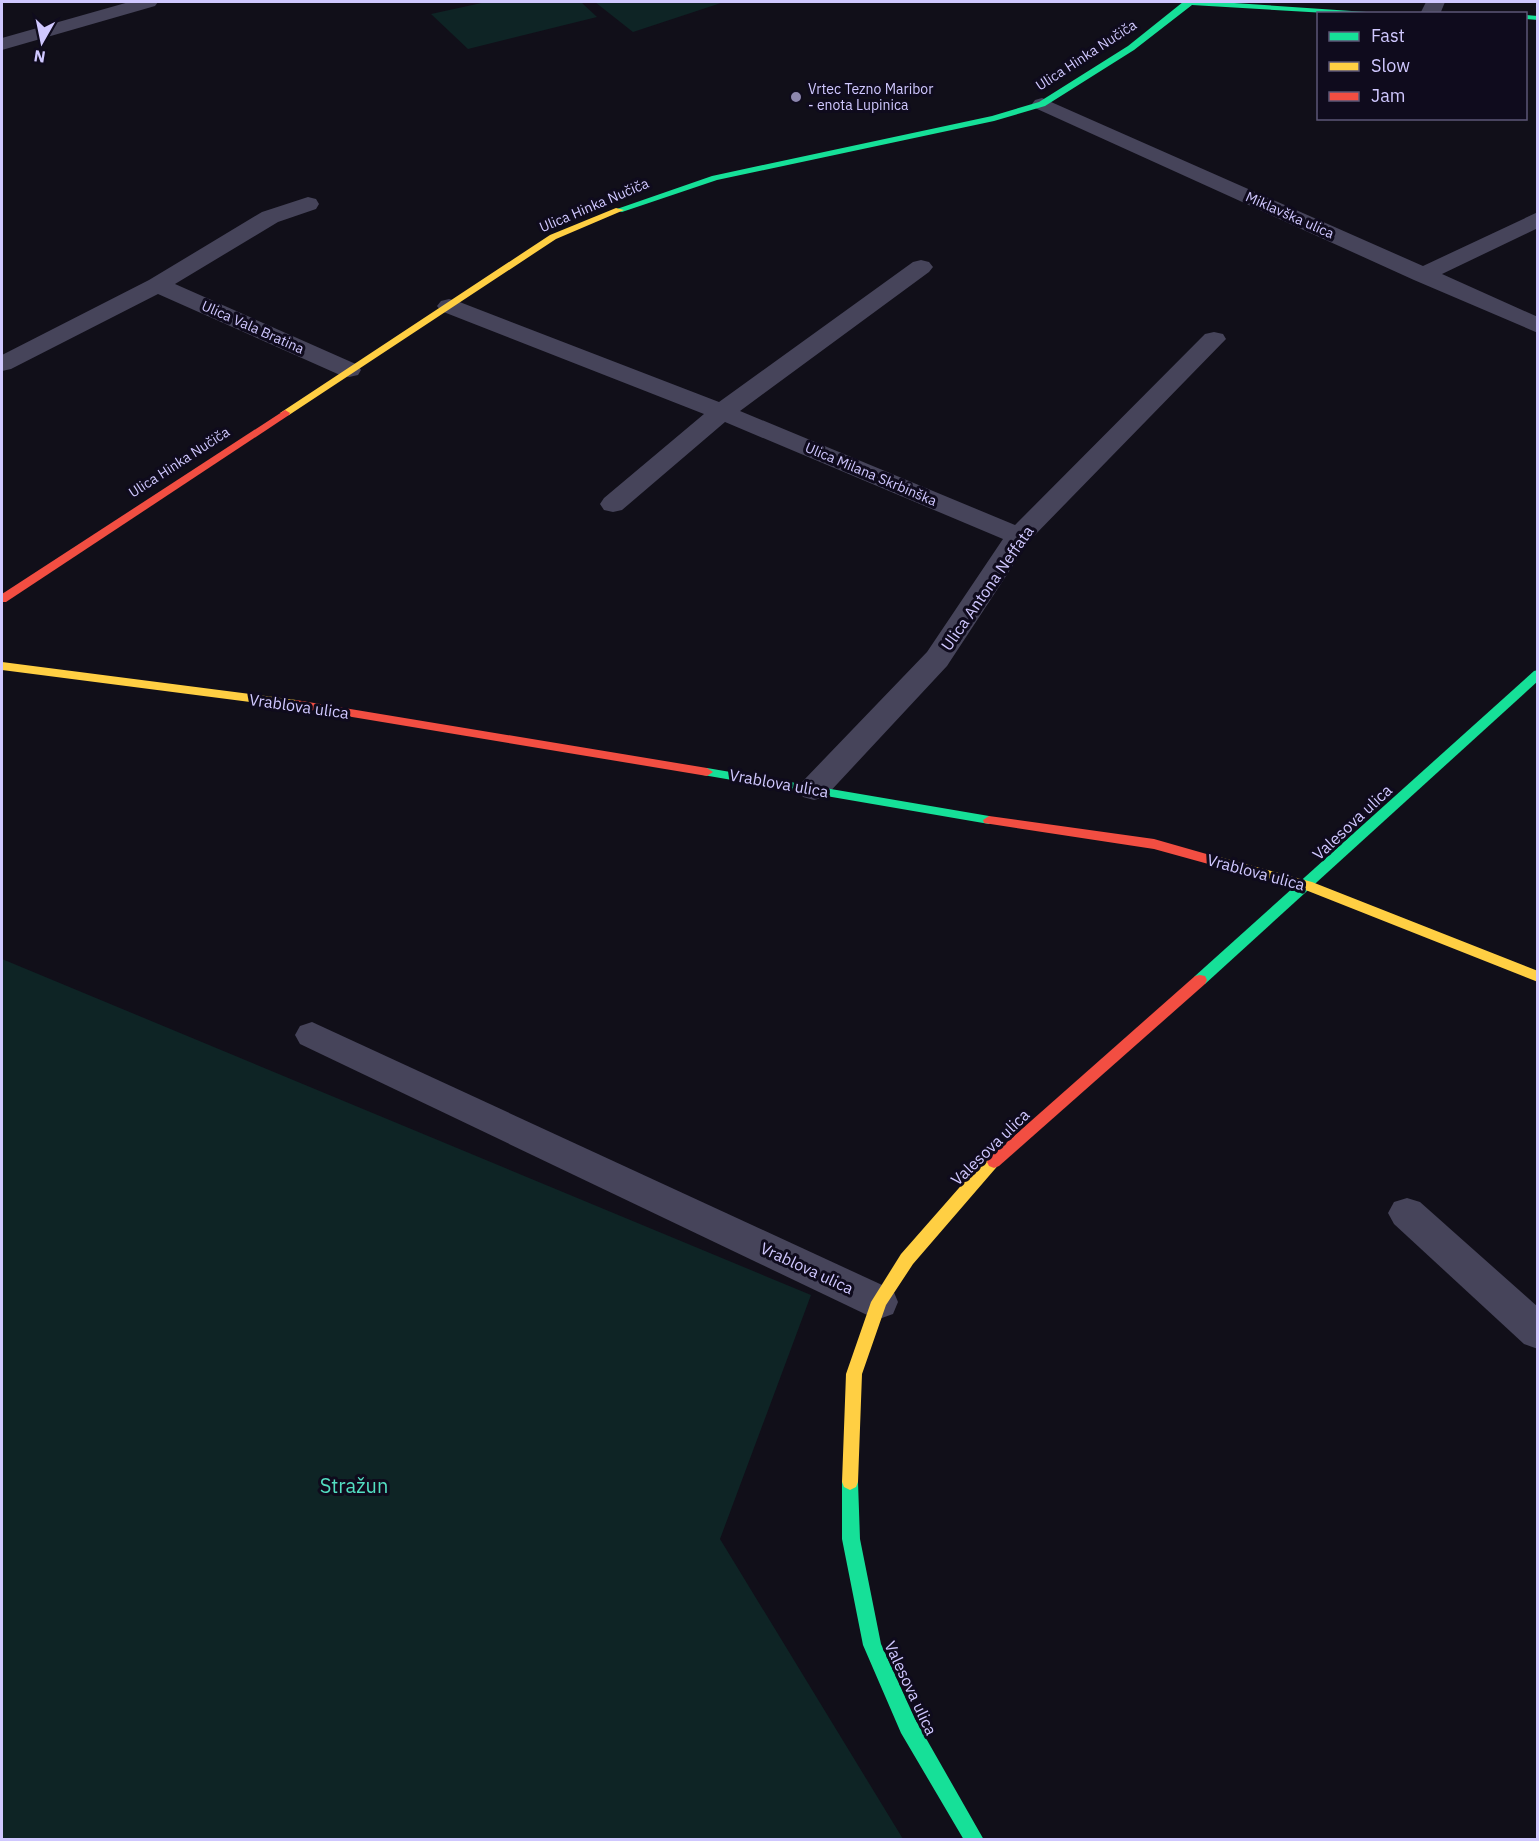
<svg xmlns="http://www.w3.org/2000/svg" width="1539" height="1841" font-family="'IBM Plex Sans',sans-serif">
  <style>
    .green { fill: #0e2425 }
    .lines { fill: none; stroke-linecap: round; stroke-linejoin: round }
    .street { fill: #46445a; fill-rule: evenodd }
    .fast { fill: #16e098; fill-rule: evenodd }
    .slow { fill: #ffcf43; fill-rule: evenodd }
    .jam { fill: #f24e42; fill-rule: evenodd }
    .poi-dot { fill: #8d87ae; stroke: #0f0b1d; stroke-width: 2 }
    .labels { text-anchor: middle; stroke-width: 6; stroke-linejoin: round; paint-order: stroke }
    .far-street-label { font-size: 14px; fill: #d0c8ff; stroke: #0f0b1d }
    .far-poi-label { font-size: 14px; fill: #d0c8ff; stroke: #0f0b1d; text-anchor: start }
    .street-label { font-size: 16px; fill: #d0c8ff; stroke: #0f0b1d }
    .near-park-label { font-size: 20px; fill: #53dfc2; stroke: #0f0b1d }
  </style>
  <rect width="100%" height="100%" fill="#110f19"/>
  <g class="green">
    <path d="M486,2H581L597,17L468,49L431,14Z"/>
    <path d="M595,2H724L633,32Z"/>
    <path d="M2,959L811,1295L720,1539L903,1839H2Z"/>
  </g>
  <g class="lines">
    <g class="street">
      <path d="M129,2H158L155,6L2,50V38Z"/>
      <path d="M1426,2H1445L1440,14H1420Z"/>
      <path d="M1042,98L1423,266L1538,212V228L1442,274L1538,317V333L1414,280L1035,108L1032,104L1035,100Z"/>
      <path d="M308,197L316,199L319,204L316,209L278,222L175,284L358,365L361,370L358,375L349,377L340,375L158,294L11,369L2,371V355L149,280L262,212Z"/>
      <path d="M921,260L929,262L933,267L929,272L740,411L1015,525L1205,334L1214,332L1223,334L1226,339L1029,541L947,666L825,797L814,800L803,797L798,789L803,781L927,652L1003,539L725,422L622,510L613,512L604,510L600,504L604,498L704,414L441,311L437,306L441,301L449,299L457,301L719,402L913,262Z"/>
      <path d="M312,1022L893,1290L898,1302L893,1314L879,1319L865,1314L300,1044L295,1035L300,1026Z"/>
      <path d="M1407,1198L1420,1202L1538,1307V1349L1524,1344L1394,1224L1388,1213L1394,1202Z"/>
    </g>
    <g class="fast">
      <path d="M1183,2H1219L1396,14H1343L1192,5L1134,50L1045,106L994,121L717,180L622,212L614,210L712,176L992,116L1039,102L1128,46Z"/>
      <path d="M1526,15L1538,16V20L1526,19Z"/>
      <path d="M1538,670V681L1205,984H1195L1193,980L1195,976L1534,671Z"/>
      <path d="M707,768L989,816L995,820L989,824L703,775L701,772L703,769Z"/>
      <path d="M850,1474L856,1477L858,1482L860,1539L881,1644L915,1719L984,1840H964L901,1733L863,1645L842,1539V1482L844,1477Z"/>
    </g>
    <g class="slow">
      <path d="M616,208L624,210L556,239L289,415L285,416L280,413L550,235Z"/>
      <path d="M2,662L296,700L302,704L296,708L2,670Z"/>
      <path d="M1212,855L1312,882L1538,971V982L1303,889L1207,863L1205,860Z"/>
      <path d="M994,1156L999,1158L1001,1162L913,1264L886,1305L862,1374L858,1482L856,1487L850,1490L844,1487L842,1482L846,1374L871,1302L901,1254L973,1172L989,1158Z"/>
    </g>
    <g class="jam">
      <path d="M285,410L290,413L289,415L6,602H2V594Z"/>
      <path d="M296,700L707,768L713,772L707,776L292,707L290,704Z"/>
      <path d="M989,816L1154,839L1217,857L1219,860L1212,865L1154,849L984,823L983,820Z"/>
      <path d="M1200,975L1205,976L1207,980L1205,984L999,1166L994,1168L989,1166L987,1162L989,1158L1195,976Z"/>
    </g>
  </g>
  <circle class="poi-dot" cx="796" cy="97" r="6"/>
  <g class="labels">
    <g class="far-street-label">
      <text transform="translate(1086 55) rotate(-33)" y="5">Ulica Hinka Nučiča</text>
      <text transform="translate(594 205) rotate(-23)" y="5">Ulica Hinka Nučiča</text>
      <text transform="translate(1290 215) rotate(24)" y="5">Miklavška ulica</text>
      <text transform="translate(253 327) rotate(24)" y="5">Ulica Vala Bratina</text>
      <text transform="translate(179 462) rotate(-33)" y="5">Ulica Hinka Nučiča</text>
      <text transform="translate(871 474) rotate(23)" y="5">Ulica Milana Skrbinška</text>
    </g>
    <g class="far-poi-label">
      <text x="808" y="94">Vrtec Tezno Maribor<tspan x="808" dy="16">- enota Lupinica</tspan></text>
    </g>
    <g class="street-label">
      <text transform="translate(987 588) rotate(-55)" y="6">Ulica Antona Neffata</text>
      <text transform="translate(299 706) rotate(8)" y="6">Vrablova ulica</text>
      <text transform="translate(779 783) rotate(10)" y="6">Vrablova ulica</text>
      <text transform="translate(1352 822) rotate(-43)" y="6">Valesova ulica</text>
      <text transform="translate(1256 872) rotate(15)" y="6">Vrablova ulica</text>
      <text transform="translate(990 1147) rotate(-44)" y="6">Valesova ulica</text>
      <text transform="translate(807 1268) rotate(25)" y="6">Vrablova ulica</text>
      <text transform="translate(911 1688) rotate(65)" y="6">Valesova ulica</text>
    </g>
    <g class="near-park-label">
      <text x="354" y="1493">Stražun</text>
    </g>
  </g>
  <rect width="1539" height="1841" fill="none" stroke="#d0c8ff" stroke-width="6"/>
  <rect x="1317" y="12" width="210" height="108" fill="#0f0b1d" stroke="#5c5777" stroke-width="1.5"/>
  <rect x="1329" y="32" width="30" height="9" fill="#16e098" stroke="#5c5777" stroke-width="1.5"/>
  <text x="1371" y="42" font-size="18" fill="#d0c8ff">Fast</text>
  <rect x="1329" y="62" width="30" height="9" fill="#ffcf43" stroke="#5c5777" stroke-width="1.5"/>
  <text x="1371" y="72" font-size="18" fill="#d0c8ff">Slow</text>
  <rect x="1329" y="92" width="30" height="9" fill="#f24e42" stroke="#5c5777" stroke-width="1.5"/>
  <text x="1371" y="102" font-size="18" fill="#d0c8ff">Jam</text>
  <g transform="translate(42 42) rotate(189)" stroke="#0f0b1d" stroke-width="4.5" paint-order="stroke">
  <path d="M0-4.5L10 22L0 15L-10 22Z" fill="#d0c8ff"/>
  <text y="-9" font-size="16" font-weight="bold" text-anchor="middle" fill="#d0c8ff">N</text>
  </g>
</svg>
